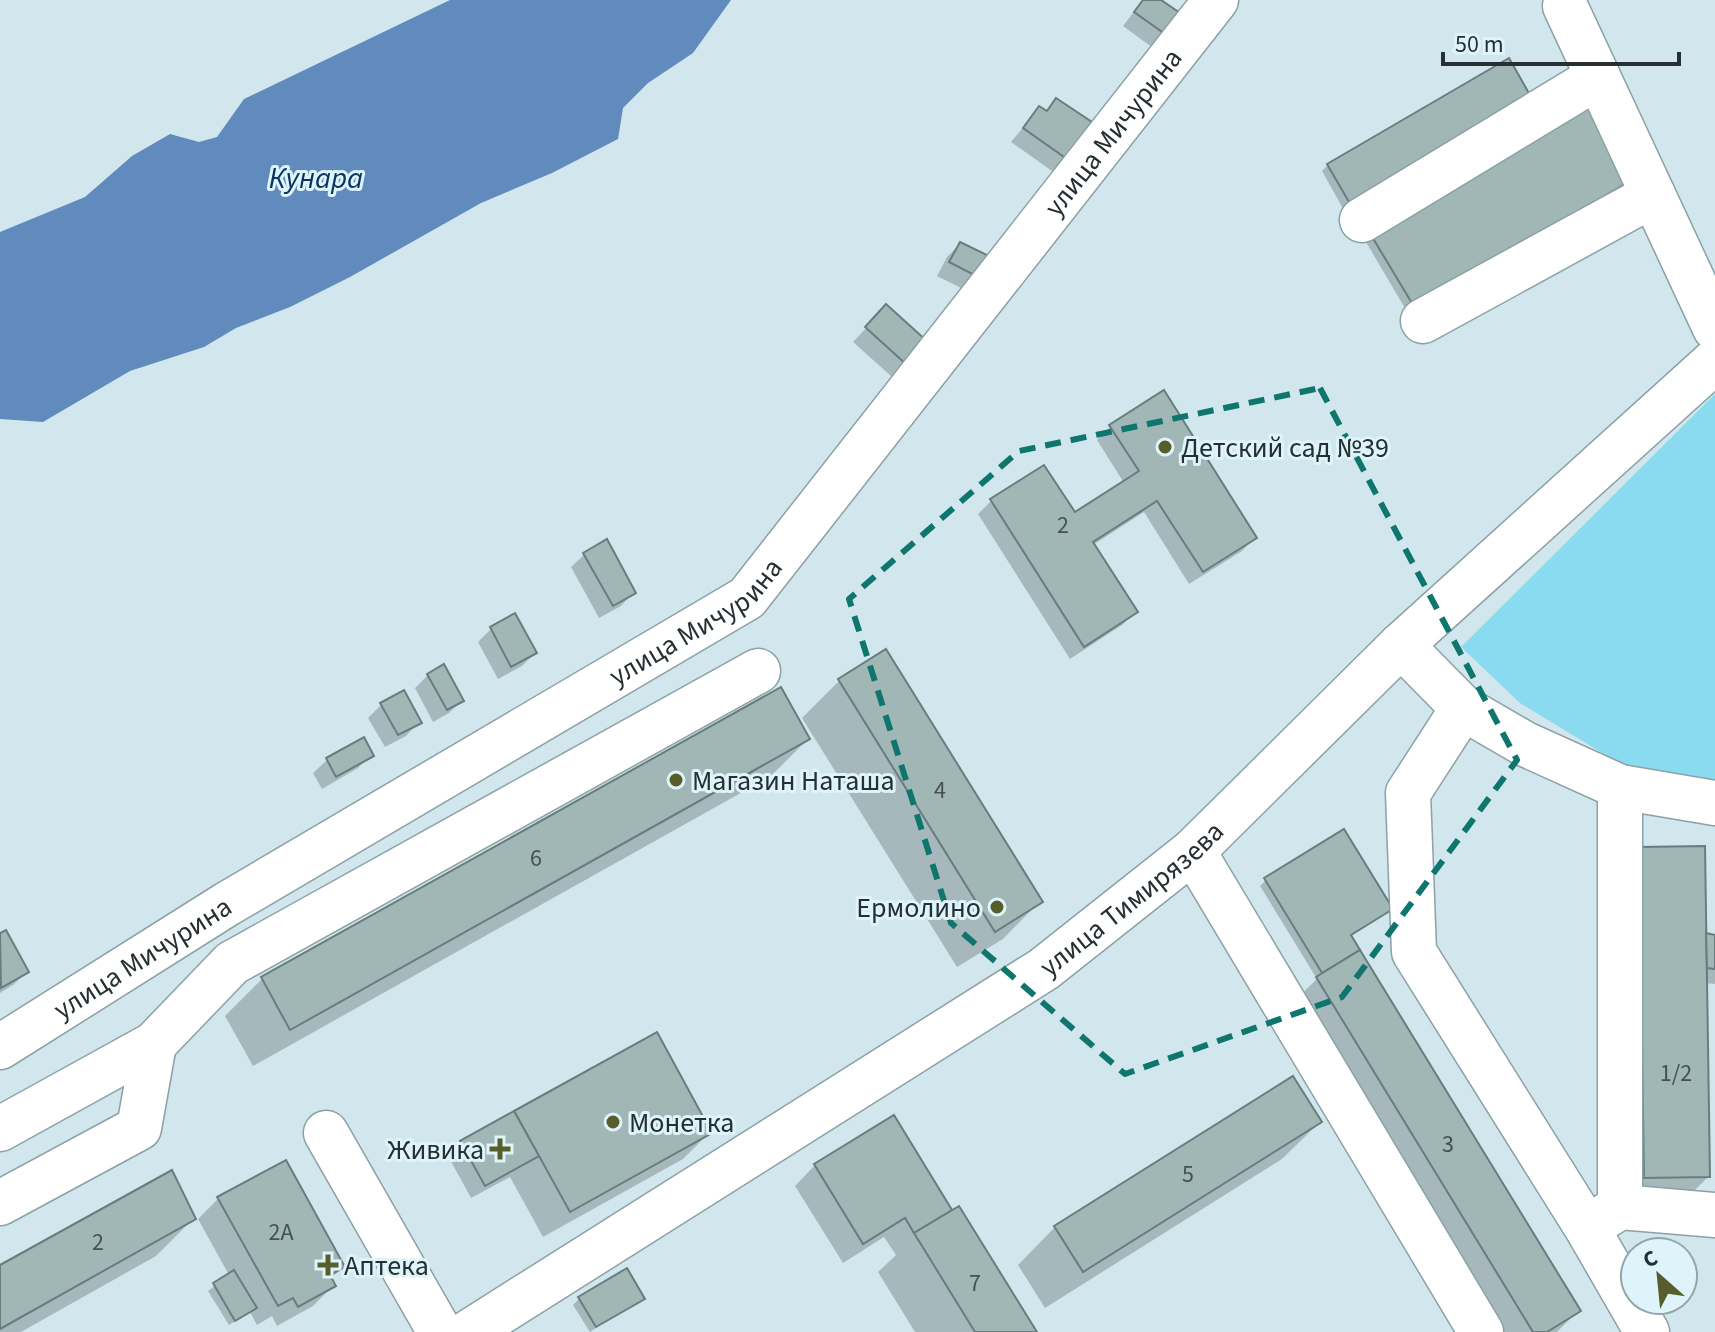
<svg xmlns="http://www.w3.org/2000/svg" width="1715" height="1332" font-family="'Source Sans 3',sans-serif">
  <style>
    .green { fill: #8adbef }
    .water { fill: #618abd }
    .shadow { fill: #0003 }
    .building { fill: #a0b7b6; stroke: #687d7d; stroke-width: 2 }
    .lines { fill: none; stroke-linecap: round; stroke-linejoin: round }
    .minor-casing { stroke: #8ca1a6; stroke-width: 47 }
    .minor { stroke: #fff; stroke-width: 44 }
    .marked { fill: none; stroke: #0f766e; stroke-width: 6; stroke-dasharray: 16 10; stroke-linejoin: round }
    .poi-dot { fill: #575e2c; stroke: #def4fa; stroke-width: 3 }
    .labels { text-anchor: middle; stroke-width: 6; stroke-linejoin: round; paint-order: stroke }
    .number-label { font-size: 24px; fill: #445152 }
    .street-label { font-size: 28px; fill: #262f31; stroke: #def4fa }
    .poi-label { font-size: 28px; fill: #262f31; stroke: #def4fa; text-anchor: start }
    .water-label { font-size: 30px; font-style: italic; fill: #093565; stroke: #def4fa }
  </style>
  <rect width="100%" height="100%" fill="#d1e7ed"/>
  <path class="green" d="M1715,394V782L1627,768L1520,703L1461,647Z"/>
  <path class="water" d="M450,0H731L693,53L648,83L623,108L618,139L552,173L481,203L350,277L290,307L236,328L204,347L130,371L43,422L0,419V232L85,197L132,156L170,134L199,142L217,137L244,99Z"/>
  <g class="shadow">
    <path d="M1143,0H1157L1180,16L1153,48L1123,26Z"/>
    <path d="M1508,61L1346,214L1322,171L1328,165Z"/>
    <path d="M1056,100L1065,158L1052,171L1011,142L1039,108L1044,112Z"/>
    <path d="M1584,102L1624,185L1409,315L1363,237Z"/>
    <path d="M960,244L990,259L967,291L937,276L947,257Z"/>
    <path d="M886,307L905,364L892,377L853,342Z"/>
    <path d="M1110,427L1255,537L1242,551L1189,584L1144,512L1093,545L1136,612L1122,625L1070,659L978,514L991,501L1044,468L1074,515L1124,483L1097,440Z"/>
    <path d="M585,554L634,592L621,606L599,618L571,567Z"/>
    <path d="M515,616L535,653L522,666L498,679L478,642L491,629Z"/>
    <path d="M885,652L1040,901L1003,939L957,967L802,718L839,681Z"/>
    <path d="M428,675L462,700L449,713L433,722L415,688Z"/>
    <path d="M382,704L419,722L406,736L385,747L368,718Z"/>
    <path d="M808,739L771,776L253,1066L225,1016L262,979Z"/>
    <path d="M363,740L371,755L358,768L322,789L313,773L327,760Z"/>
    <path d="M1266,880L1391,909L1350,937L1579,1310L1557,1332H1473L1279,1016L1317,979L1260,886Z"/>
    <path d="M1603,886L1704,935L1715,937V984L1705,983L1708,1177L1671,1214L1608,1215Z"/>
    <path d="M5,932L27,972L13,985L0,993V935Z"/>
    <path d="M1320,1122L1282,1159L1045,1308L1018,1265L1055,1227Z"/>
    <path d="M710,1132L683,1159L543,1237L510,1177L471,1198L448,1156L461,1143Z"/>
    <path d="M285,1162L343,1267L330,1279L333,1286L313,1306L277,1326L272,1316L257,1325L250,1312L229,1325L208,1291L229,1275L198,1219L218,1199Z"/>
    <path d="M815,1165L950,1209L944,1216L1034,1332H915L878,1272L896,1255L884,1237L843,1263L795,1186Z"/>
    <path d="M193,1219L156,1256L21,1332H0V1267Z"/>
    <path d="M642,1298L590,1332L573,1305L579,1299Z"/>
  </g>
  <g class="building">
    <path d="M1143,0H1161L1183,15L1168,36L1134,12Z"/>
    <path d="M1509,58L1535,104L1353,209L1327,164Z"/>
    <path d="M1056,98L1092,122L1067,159L1023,128L1039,106L1047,111Z"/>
    <path d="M1585,99L1633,179L1416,310L1368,230Z"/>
    <path d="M960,242L993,258L982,279L949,262Z"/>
    <path d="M886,304L928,342L907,365L865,327Z"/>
    <path d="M1164,390L1257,538L1203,572L1157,501L1093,542L1138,612L1084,647L990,499L1044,465L1075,512L1139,471L1109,425Z"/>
    <path d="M607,539L636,593L613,606L583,553Z"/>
    <path d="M515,613L537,653L511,667L490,627Z"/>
    <path d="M886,649L1043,902L995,932L838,679Z"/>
    <path d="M444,664L464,701L447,710L427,674Z"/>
    <path d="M781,687L810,739L290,1030L261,977Z"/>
    <path d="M404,690L422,723L398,735L380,703Z"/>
    <path d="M364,737L374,756L336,777L326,758Z"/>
    <path d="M1344,829L1393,909L1351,935L1360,950L1322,973L1264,878Z"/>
    <path d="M1705,846L1710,1177L1644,1178L1639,847Z"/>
    <path d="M6,930L29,972L1,988L0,933Z"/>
    <path d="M1706,933L1715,935V969L1707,968Z"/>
    <path d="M1360,950L1581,1311L1547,1332H1533L1316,977Z"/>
    <path d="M657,1032L712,1133L570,1212L514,1111Z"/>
    <path d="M1293,1076L1322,1122L1083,1272L1054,1226Z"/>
    <path d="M514,1111L539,1156L485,1186L460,1141Z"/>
    <path d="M894,1115L952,1210L914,1233L905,1218L863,1244L814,1164Z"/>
    <path d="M286,1160L345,1267L330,1275L336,1286L298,1307L293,1298L278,1306L217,1197Z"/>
    <path d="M172,1170L196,1219L0,1329V1265Z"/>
    <path d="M959,1206L1037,1332H975L914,1233Z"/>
    <path d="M627,1268L645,1299L596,1327L578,1297Z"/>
    <path d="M234,1270L257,1308L235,1321L213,1283Z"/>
  </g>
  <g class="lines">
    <defs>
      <g id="minor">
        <path d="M1565,6L1715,328"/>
        <path d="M1362,220L1598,77"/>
        <path d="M1423,321L1653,195"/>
        <path d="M1401,645L1463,708L1525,744L1620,787L1715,803"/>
        <path d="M1463,708L1408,793L1414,952L1587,1228L1647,1332"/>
        <path d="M1620,787V1207"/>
        <path d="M1193,851L1481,1332"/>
        <path id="s1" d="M0,1047L227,904L747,598L1216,0"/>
        <path d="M0,1129L154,1044L232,963L758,671"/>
        <path d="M326,1133L440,1332"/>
        <path d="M0,1203L139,1128L154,1044"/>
        <path d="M1596,1222L1620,1207L1715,1215"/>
        <path id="s2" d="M469,1332L1044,969L1193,851L1401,645L1715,361"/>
      </g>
    </defs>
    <use href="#minor" class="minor-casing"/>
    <use href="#minor" class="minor"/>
  </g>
  <path class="marked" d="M1320,388L1517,760L1342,997L1125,1074L951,923L849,599L1019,451Z"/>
  <g class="poi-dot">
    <circle cx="1165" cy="447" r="8"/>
    <circle cx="676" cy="780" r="8"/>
    <circle cx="997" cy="907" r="8"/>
    <circle cx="613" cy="1122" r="8"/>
    <path d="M496 1137h8v8h8v8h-8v8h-8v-8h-8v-8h8z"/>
    <path d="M324 1253h8v8h8v8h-8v8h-8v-8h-8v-8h8z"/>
  </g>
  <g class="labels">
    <g class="number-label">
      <text x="1063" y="533">2</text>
      <text x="940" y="798">4</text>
      <text x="536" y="866">6</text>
      <text x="1676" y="1081">1/2</text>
      <text x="1448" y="1152">3</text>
      <text x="1188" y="1182">5</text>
      <text x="281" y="1240">2А</text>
      <text x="98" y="1250">2</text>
      <text x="975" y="1291">7</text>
    </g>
    <g class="street-label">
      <text dy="10" stroke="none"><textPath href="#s1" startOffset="1464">улица Мичурина</textPath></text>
      <text dy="10" stroke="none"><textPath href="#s1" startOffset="816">улица Мичурина</textPath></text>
      <text dy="10" stroke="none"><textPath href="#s2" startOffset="792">улица Тимирязева</textPath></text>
      <text dy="10" stroke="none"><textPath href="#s1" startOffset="168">улица Мичурина</textPath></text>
    </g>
    <g class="poi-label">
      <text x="1181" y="457">Детский сад №39</text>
      <text x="692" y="790">Магазин Наташа</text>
      <text x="981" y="917" text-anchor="end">Ермолино</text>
      <text x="629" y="1132">Монетка</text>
      <text x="484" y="1159" text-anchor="end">Живика</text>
      <text x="344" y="1275">Аптека</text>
    </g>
    <g class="water-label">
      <text x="316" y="188">Кунара</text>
    </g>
  </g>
  <g transform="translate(1659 1276) rotate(333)"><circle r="38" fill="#def4fa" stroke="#94a5aa" stroke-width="2"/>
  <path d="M0-6L14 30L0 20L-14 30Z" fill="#575e2c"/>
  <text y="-12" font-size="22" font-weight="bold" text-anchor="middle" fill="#262f31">С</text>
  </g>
  <path d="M1443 52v12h236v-12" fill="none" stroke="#262f31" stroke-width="4"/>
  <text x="1455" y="52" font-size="24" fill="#262f31" stroke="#def4fa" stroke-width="6" paint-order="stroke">50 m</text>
</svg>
